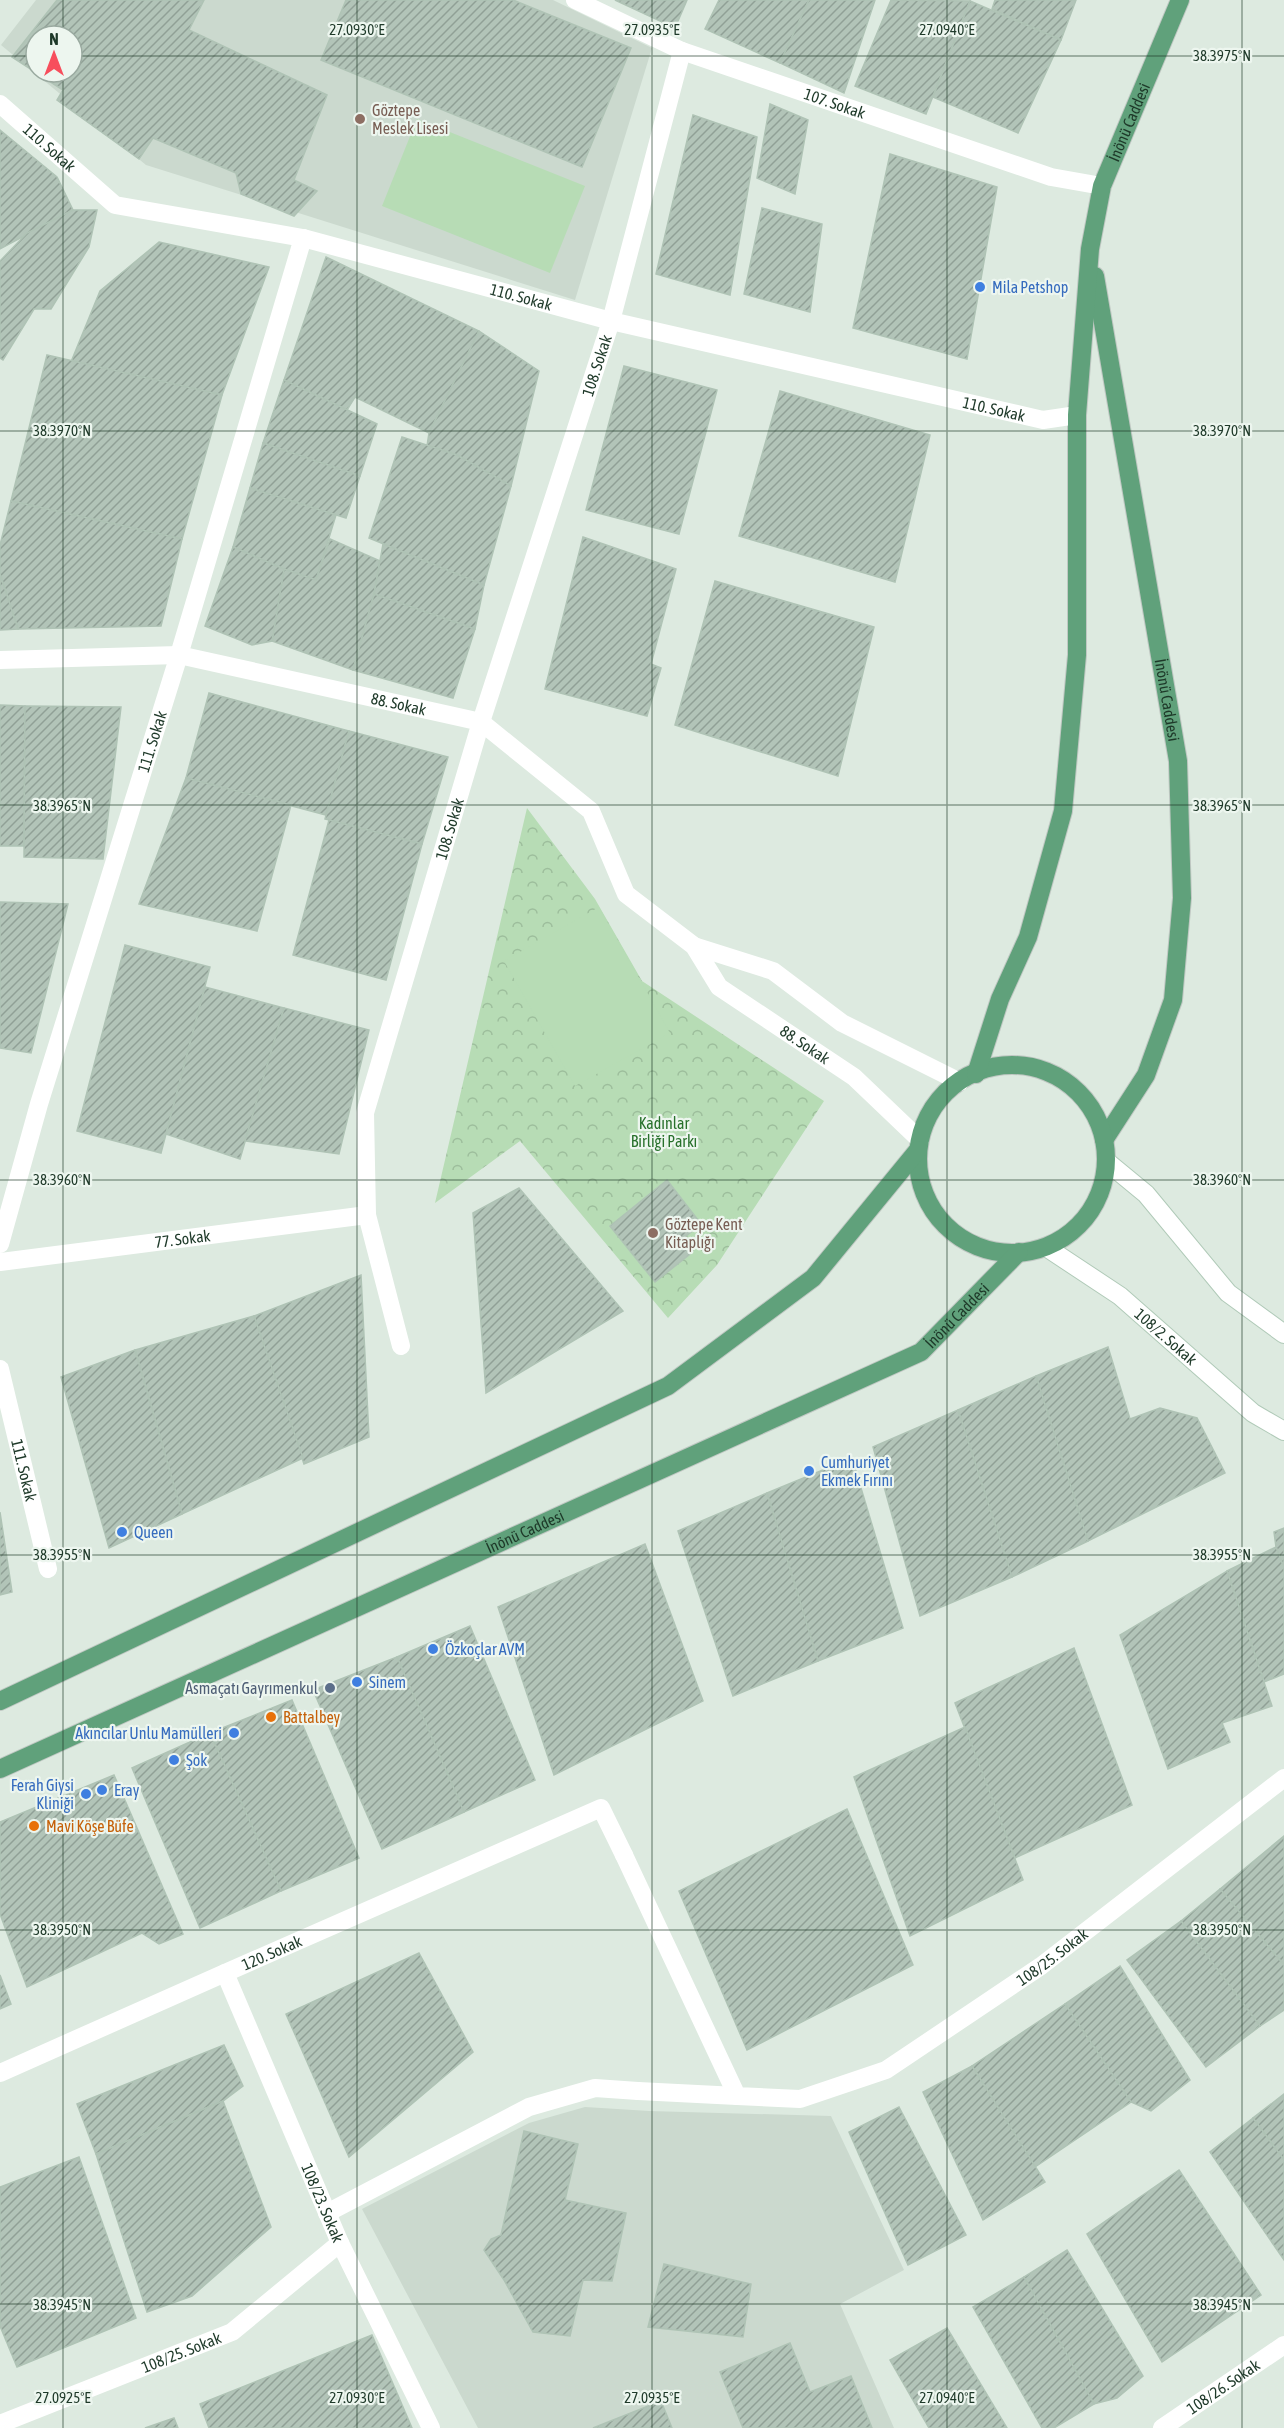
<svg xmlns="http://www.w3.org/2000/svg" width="1284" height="2428" font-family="'Asap Condensed',sans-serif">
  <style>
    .built { fill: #cbd9ce; fill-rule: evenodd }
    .forest { fill: url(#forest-crowns) }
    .garden { fill: #b7dcb5 }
    .building { fill: url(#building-hatch); stroke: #afc3b5; stroke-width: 1.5; fill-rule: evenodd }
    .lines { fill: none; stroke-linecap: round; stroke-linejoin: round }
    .secondary-casing { stroke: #b0cab8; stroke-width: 20 }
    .primary-casing { stroke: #c0c8c3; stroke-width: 20 }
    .pedestrian { stroke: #fff; stroke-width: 18 }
    .minor { stroke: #fff; stroke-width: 18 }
    .secondary { stroke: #fff; stroke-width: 18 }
    .primary { stroke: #60a17b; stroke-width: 18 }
    .ticks { fill: none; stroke: #1e3929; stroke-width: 1.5; stroke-opacity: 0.45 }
    .education-dot { fill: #8d6e63; stroke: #edf6ef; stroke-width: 2 }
    .shop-dot { fill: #3f7fe0; stroke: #edf6ef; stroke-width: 2 }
    .service-dot { fill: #5c6f8a; stroke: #edf6ef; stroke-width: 2 }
    .food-dot { fill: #e8710a; stroke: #edf6ef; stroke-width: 2 }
    .labels { text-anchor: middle; stroke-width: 4.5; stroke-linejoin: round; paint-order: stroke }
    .street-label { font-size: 16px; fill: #1e3929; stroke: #edf6ef }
    .education-label { font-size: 16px; fill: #785e54; stroke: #edf6ef; text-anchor: start }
    .shop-label { font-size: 16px; fill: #366cbe; stroke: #edf6ef; text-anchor: start }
    .park-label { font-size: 16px; fill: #28712c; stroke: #edf6ef }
    .service-label { font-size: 16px; fill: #4e5e75; stroke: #edf6ef; text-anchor: end }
    .food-label { font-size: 16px; fill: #c56008; stroke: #edf6ef; text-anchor: start }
    .ticks-label { font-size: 15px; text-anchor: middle; fill: #1e3929; stroke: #edf6ef; stroke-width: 4.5; stroke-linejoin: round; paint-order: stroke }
  </style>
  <defs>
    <pattern id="forest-crowns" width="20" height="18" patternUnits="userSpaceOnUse" patternTransform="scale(1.5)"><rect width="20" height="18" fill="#b7dcb5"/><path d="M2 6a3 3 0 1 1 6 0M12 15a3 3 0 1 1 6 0" fill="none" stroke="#9dbe9c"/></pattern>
    <pattern id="building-hatch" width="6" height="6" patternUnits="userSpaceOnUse" patternTransform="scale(1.5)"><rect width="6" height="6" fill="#b2c4b8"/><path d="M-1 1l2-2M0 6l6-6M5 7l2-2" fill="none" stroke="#90a096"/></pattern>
  </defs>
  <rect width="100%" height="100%" fill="#ddeae0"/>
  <g class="built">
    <path d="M36,0H553L652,48L575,300L146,165L1,45ZM36,36H72V72H36Z"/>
    <path d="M585,2107L649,2111L831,2116L904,2270L840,2304L894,2428H478L362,2209L529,2123Z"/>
  </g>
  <path class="forest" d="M527,808L595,899L642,981L824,1101L717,1265L668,1318L520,1141L435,1203Z"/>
  <g class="garden">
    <path d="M417,119L585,186L550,273L382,206Z"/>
    <path d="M599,907L670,1033L575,1086L504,961Z"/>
  </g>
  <g class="building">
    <path d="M57,0H204L189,30L327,95L294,180L317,191L294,216L241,194L236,173L153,138L139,159L57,100L63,90L12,57ZM36,36H72V72H36Z"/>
    <path d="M346,0H513L631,48L582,167L321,60Z"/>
    <path d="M615,0H687L675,28Z"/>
    <path d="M719,0H809L780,63L705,29Z"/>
    <path d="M809,0H875L844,93L780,63Z"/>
    <path d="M891,0L970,1L926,114L855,86Z"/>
    <path d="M995,0H1076L1061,40L992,9Z"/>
    <path d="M970,1L1061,40L1018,133L933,97Z"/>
    <path d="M770,104L808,120L795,194L757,178Z"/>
    <path d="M693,115L757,137L730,295L656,274Z"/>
    <path d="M0,130L57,177L73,210L0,249Z"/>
    <path d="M890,154L997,187L967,359L853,328Z"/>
    <path d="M762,208L822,224L810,312L744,294Z"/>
    <path d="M73,210H97L89,247L51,309H34L3,360L0,358V261L27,233Z"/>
    <path d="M159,242L269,267L222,395L71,362L100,291Z"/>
    <path d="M326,257L479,331L429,433L355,397L347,410L284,380Z"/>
    <path d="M479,331L539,371L511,486L457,455L427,446L429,433Z"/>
    <path d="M47,355L222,395L182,539L11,501Z"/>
    <path d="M624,366L717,390L679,534L586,510Z"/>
    <path d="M284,380L377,424L360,476L263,443Z"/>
    <path d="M780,391L930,435L895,582L739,536Z"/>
    <path d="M402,437L457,455L511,486L484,585L369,538Z"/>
    <path d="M263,443L360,476L346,518L250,488Z"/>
    <path d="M250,488L336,515L316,580L284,569L233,547Z"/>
    <path d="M11,501L182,539L161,626L18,629L0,574V545Z"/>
    <path d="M583,537L676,569L651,664L661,668L647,716L545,689Z"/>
    <path d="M330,539L380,561L374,594L353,670L272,641L284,569L316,580Z"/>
    <path d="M383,544L484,585L475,629L374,594Z"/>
    <path d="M233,547L284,569L272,641L252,645L205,626Z"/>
    <path d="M0,574L18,629L0,630Z"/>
    <path d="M715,581L874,627L838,776L675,725Z"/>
    <path d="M374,594L475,629L453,698L353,670Z"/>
    <path d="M209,693L349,731L326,815L186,778Z"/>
    <path d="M0,705L25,706L24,846H0Z"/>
    <path d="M25,706L121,707L103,859L24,857Z"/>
    <path d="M349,731L448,757L422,844L325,819Z"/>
    <path d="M186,778L291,805L257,931L139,904Z"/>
    <path d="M329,820L422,844L386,980L293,955Z"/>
    <path d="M0,902L68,904L31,1053L0,1048Z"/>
    <path d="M125,945L210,967L161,1153L77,1131Z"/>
    <path d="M205,987L284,1008L240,1159L166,1134Z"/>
    <path d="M284,1008L369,1030L339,1154L245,1141Z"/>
    <path d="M667,1180L701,1224L680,1241L690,1254L655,1282L610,1226Z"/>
    <path d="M519,1188L623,1311L486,1393L473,1213Z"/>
    <path d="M361,1275L369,1437L304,1464L254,1316Z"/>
    <path d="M254,1316L303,1458L182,1514L135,1350Z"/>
    <path d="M1108,1347L1130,1419L1160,1408L1197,1418L1225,1473L1088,1541L1036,1376Z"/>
    <path d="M135,1350L182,1514L109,1548L61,1377Z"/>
    <path d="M1036,1376L1088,1541L1012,1577L958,1410Z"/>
    <path d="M958,1410L1012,1577L920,1616L873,1447Z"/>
    <path d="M852,1458L903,1628L818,1661L767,1493Z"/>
    <path d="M767,1493L818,1661L733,1696L678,1531Z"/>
    <path d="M0,1512L12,1592L0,1595Z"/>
    <path d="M1284,1528V1568L1276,1547L1274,1532Z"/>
    <path d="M645,1544L703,1701L554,1775L498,1607Z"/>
    <path d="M1276,1547L1284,1568V1674L1264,1682L1227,1571Z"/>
    <path d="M1227,1571L1272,1706L1222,1723L1230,1742L1168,1769L1120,1635Z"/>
    <path d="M470,1626L535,1780L464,1812L397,1657Z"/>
    <path d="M1074,1648L1132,1805L1015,1858L955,1703Z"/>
    <path d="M397,1657L464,1812L382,1849L313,1690Z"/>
    <path d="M292,1700L359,1858L281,1891L210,1733Z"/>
    <path d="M965,1727L1023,1880L910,1936L854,1777Z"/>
    <path d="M210,1733L281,1891L200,1928L132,1768Z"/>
    <path d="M114,1775L183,1934L159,1944L142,1933L27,1987L0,1914V1822Z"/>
    <path d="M847,1809L913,1965L747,2050L679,1891Z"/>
    <path d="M1284,1836V1965L1220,1889Z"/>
    <path d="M1220,1889L1284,1965V2010L1260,2026L1181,1921Z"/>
    <path d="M1181,1921L1260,2026L1206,2067L1127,1960Z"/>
    <path d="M419,1953L473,2052L349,2157L286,2014Z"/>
    <path d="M1120,1966L1190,2080L1151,2111L1131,2102L1065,2004Z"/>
    <path d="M0,1975L11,2004L0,2009Z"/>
    <path d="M1065,2004L1131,2102L1035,2167L972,2066Z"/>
    <path d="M224,2045L243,2086L223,2101L96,2154L77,2104Z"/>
    <path d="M972,2066L1045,2182L983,2220L923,2092Z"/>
    <path d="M1284,2094V2160L1253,2118Z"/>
    <path d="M223,2101L271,2227L192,2296L147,2312L96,2154Z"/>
    <path d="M899,2107L966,2235L908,2265L849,2132Z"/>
    <path d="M1253,2118L1284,2160V2260L1210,2152Z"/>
    <path d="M524,2131L578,2144L565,2200L626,2213L612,2281L583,2280L570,2336L533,2332L504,2280L484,2250L491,2239L501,2235Z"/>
    <path d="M79,2157L136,2318L17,2367L0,2326V2187Z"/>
    <path d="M1179,2170L1261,2295L1162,2362L1087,2234Z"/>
    <path d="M1067,2250L1143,2376L1117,2398L1094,2404L1024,2277Z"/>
    <path d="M664,2264L751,2284L743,2337L648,2327Z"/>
    <path d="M1024,2277L1094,2404L1054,2428H1042L973,2307Z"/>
    <path d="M947,2328L1007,2428H929L890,2360Z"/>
    <path d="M372,2335L412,2428H209L200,2404Z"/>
    <path d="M790,2343L810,2392L851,2376L872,2428H743L720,2372Z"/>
    <path d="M661,2401L672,2428H593Z"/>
    <path d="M174,2418L178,2428H145Z"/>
  </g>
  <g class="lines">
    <defs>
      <g id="secondary">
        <path d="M1106,1161L1146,1194L1228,1293L1284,1334"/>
        <path id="s13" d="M1046,1247L1120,1296L1253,1413L1284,1431"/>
      </g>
      <g id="primary">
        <path id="s14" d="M1095,276L1178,761L1182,898L1173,1000L1146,1075L1104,1140"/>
        <circle cx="1012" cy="1159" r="94"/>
        <path id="s15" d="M976,1074L1000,999L1028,937L1063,811L1077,655V415L1090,249L1102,186L1180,0"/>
        <path d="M0,1701L668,1386L813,1278L918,1150"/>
        <path id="s16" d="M0,1769L921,1352L1019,1252"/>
      </g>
    </defs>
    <use href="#secondary" class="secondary-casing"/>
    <use href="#primary" class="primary-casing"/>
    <g class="pedestrian">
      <path id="s1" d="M225,1973L601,1808L624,1855"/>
      <path d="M327,2213L529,2107L595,2088L638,2091"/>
    </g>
    <g class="minor">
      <path id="s2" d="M575,0L682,51L1051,177L1102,186"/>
      <path id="s3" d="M0,104L115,205L303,238L611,321L1043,420L1077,415"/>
      <path id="s4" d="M0,660L179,655L481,722L591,811L626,894L694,946L719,987L854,1077L920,1140"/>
      <path d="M694,946L773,971L842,1023L960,1082"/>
      <path id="s5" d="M0,1244L39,1104L179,655L303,238"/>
      <path id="s6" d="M0,1262L367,1215"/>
      <path id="s7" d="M401,1346L367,1215L365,1113L481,722L611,321L682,51"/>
      <path id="s8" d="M0,1369L48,1569"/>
      <path id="s9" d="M624,1855L737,2096L800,2099L886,2070L1041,1966L1284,1778"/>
      <path id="s10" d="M0,2073L225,1973L340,2243L431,2428"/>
      <path d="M638,2091L737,2096"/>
      <path id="s11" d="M0,2424L232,2332L340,2243"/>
      <path id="s12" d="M1162,2428L1284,2345"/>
    </g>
    <use href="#secondary" class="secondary"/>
    <use href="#primary" class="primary"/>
  </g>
  <path class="ticks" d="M63,0V36M357,0V2428M652,0V2428M947,0V2428M1242,0V2428M0,56H36M72,56H1284M63,72V2428M0,431H1284M0,805H1284M0,1180H1284M0,1555H1284M0,1930H1284M0,2304H1284"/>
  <g class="education-dot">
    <circle cx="360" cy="119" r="6"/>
    <circle cx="653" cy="1233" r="6"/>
  </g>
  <g class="shop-dot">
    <circle cx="980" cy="287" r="6"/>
    <circle cx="809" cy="1471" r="6"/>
    <circle cx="122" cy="1532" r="6"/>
    <circle cx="433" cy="1649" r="6"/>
    <circle cx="357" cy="1682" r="6"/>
    <circle cx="234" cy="1733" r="6"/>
    <circle cx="174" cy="1760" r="6"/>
    <circle cx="102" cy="1790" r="6"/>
    <circle cx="86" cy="1794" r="6"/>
  </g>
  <circle class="service-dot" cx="330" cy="1688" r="6"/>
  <g class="food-dot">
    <circle cx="271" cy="1717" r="6"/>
    <circle cx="34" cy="1826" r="6"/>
  </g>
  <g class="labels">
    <g class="street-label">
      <text dy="6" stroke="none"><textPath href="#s2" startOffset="280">107. Sokak</textPath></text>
      <text dy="6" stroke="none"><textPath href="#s15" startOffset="974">İnönü Caddesi</textPath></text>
      <text dy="6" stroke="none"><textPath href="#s3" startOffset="66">110. Sokak</textPath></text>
      <text dy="6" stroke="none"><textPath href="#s3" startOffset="570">110. Sokak</textPath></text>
      <text dy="6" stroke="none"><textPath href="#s7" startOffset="1020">108. Sokak</textPath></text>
      <text dy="6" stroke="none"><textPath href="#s3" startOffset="1056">110. Sokak</textPath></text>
      <text dy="6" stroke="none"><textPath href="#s14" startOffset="430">İnönü Caddesi</textPath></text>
      <text dy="6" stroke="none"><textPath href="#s4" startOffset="404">88. Sokak</textPath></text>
      <text dy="6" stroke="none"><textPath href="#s5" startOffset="525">111. Sokak</textPath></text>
      <text dy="6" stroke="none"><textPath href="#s7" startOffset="534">108. Sokak</textPath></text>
      <text dy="6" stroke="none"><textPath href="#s4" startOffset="957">88. Sokak</textPath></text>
      <text dy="6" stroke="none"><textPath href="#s6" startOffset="184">77. Sokak</textPath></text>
      <text dy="6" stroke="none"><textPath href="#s16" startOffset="1062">İnönü Caddesi</textPath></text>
      <text dy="6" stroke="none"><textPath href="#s13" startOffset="150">108/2. Sokak</textPath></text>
      <text dy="6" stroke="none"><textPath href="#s8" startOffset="104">111. Sokak</textPath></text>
      <text dy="6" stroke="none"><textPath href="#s16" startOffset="576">İnönü Caddesi</textPath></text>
      <text dy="6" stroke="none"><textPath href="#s1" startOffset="51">120. Sokak</textPath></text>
      <text dy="6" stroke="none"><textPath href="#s9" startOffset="621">108/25. Sokak</textPath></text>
      <text dy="6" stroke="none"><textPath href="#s10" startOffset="496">108/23. Sokak</textPath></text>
      <text dy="6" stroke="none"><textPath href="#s11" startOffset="195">108/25. Sokak</textPath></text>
      <text dy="6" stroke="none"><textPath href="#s12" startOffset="74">108/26. Sokak</textPath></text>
    </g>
    <g class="education-label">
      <text x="372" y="116">Göztepe<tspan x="372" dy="18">Meslek Lisesi</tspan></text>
      <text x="665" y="1230">Göztepe Kent<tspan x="665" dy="18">Kitaplığı</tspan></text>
    </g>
    <g class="shop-label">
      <text x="992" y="293">Mila Petshop</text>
      <text x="821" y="1468">Cumhuriyet<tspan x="821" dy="18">Ekmek Fırını</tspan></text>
      <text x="134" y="1538">Queen</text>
      <text x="445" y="1655">Özkoçlar AVM</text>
      <text x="369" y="1688">Sinem</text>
      <text x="222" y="1739" text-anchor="end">Akıncılar Unlu Mamülleri</text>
      <text x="186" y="1766">Şok</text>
      <text x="74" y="1791" text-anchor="end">Ferah Giysi<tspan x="74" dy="18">Kliniği</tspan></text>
      <text x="114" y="1796">Eray</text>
    </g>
    <g class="park-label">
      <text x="664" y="1129">Kadınlar<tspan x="664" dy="18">Birliği Parkı</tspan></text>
    </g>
    <g class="service-label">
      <text x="318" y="1694">Asmaçatı Gayrımenkul</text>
    </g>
    <g class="food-label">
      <text x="283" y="1723">Battalbey</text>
      <text x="46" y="1832">Mavi Köşe Büfe</text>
    </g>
  </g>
  <g class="ticks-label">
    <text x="357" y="35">27.0930°E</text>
    <text x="652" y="35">27.0935°E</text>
    <text x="947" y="35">27.0940°E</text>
    <text x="1222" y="61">38.3975°N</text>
    <text x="62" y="436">38.3970°N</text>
    <text x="1222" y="436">38.3970°N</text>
    <text x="62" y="811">38.3965°N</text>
    <text x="1222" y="811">38.3965°N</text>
    <text x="62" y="1185">38.3960°N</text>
    <text x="1222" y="1185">38.3960°N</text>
    <text x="62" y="1560">38.3955°N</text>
    <text x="1222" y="1560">38.3955°N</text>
    <text x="62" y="1935">38.3950°N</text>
    <text x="1222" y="1935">38.3950°N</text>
    <text x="62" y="2310">38.3945°N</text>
    <text x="1222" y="2310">38.3945°N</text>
    <text x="63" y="2403">27.0925°E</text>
    <text x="357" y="2403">27.0930°E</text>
    <text x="652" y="2403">27.0935°E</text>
    <text x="947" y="2403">27.0940°E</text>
  </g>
  <g transform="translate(54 54)"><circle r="28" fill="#edf6ef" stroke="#9aaaa0" stroke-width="1.5"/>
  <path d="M0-4.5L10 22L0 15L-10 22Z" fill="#f74e5c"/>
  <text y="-9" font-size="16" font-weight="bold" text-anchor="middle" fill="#1e3929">N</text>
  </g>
</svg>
